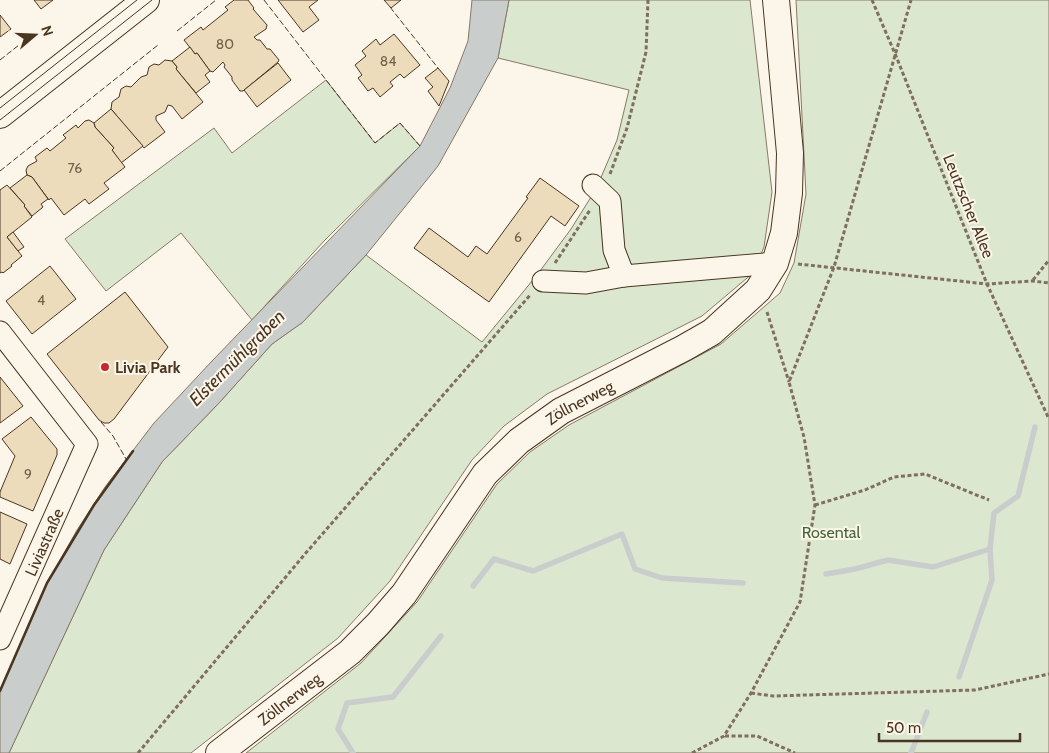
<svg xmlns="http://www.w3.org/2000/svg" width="1049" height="753" font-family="Cabin,sans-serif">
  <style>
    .green { fill: #dce7d0; stroke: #887966 }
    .water { fill: #c9cecd; stroke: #887966 }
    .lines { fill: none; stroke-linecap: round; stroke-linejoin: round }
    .stream { stroke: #c9cecd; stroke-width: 5.5 }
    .building { fill: #ecdcbc; stroke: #4a3520 }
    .minor-casing { stroke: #4a3520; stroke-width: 23 }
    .major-casing { stroke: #4a3520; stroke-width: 28 }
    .path { stroke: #7f6f5c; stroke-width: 3; stroke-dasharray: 4 2.5; stroke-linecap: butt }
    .minor { stroke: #fbf6e9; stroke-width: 21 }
    .major { stroke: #fbf6e9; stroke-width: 26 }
    .tram { stroke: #4a3520; stroke-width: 1 }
    .fence { stroke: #4a3520; stroke-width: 1; stroke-dasharray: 6 2.5; stroke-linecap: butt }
    .wall { stroke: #4a3520; stroke-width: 2.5 }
    .poi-dot { fill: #c62828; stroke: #fbf6e9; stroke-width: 2 }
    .labels { text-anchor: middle; stroke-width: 4; stroke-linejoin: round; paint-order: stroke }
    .number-label { font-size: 14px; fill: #725f47 }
    .street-label { font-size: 16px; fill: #4a3520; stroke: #fbf6e9 }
    .poi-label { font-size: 16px; font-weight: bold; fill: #4a3520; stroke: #fbf6e9; text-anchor: start }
    .park-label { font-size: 16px; fill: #436837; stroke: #fbf6e9 }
    .water-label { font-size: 18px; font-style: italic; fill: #4a3520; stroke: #fbf6e9 }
  </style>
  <rect width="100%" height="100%" fill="#fbf6e9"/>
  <g class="green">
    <path d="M509,0H750L772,192L764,247L753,273L702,316L547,394L504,426L472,460L390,581L338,638L191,753H9L104,550L162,462L219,403L272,344L303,322L366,255L482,342L537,275L571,229L596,189L617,140L629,90L498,58Z"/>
    <path d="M796,0H1049V753H246L361,663L417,602L497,484L530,452L569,425L721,344L780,293L794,263L806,194Z"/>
    <path d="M326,80L375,143L400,123L420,146L324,241L252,320L181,233L106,291L65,239L214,128L232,153Z"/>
  </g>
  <path class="water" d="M472,0H509L498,58L438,166L366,255L303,322L272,344L219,403L162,462L104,550L9,753H0V691L47,583L77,530L105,487L154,423L212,361L420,146L450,88L468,41Z"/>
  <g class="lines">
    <g class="stream">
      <path d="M826,574L855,569L888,560L933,567L990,549"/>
      <path d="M473,586L494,559L533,571L622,534L635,569L662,578L743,583"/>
      <path d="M959,677L992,580L990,549L994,513L1018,496L1035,427"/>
      <path d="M353,753L338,729L347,703L393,697L441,636"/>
      <path d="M911,753L927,712"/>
    </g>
  </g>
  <g class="building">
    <path d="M34,0H53L41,9Z"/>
    <path d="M234,0H248L254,8L253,9L267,25L266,29L254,37L257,40H260L267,49H270L279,60L278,62L243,91H240L232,80V77L224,67L225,65L223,62L213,72L210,71L197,53L195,54L184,40L201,27L203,30L228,10L225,7Z"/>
    <path d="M278,0H318L309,7L319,20L303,32Z"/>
    <path d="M384,0H401L391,8Z"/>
    <path d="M0,15L11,29L0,37Z"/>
    <path d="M394,34L420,65L404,78L400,74L390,82L393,86L380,97L373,88L368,91L358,78L362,75L355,65L366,56L362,51L376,39L380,45Z"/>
    <path d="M190,47L195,54L197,53L210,71L205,75L210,82L196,93L176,69L177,67L172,61Z"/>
    <path d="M165,60L172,61L177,67L176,69L203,102L182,119L172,106L168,105L165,112L156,116V120L165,132L144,148L111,109L112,102L119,97L121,89L126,86L131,87L141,77L147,75L149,67L154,64L159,65Z"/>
    <path d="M278,63L291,80L257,107L244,90Z"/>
    <path d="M438,68L449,81L439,106L428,91L433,87L425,78Z"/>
    <path d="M111,109L143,146L121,163L112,150L114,148L95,127L94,123Z"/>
    <path d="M89,120L94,123L95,127L114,148L112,150L125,167L104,183L109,189L89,204L85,199L64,215L51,198L49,200L32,177L27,175L26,170L28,166L37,161L35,157L47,148L50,151L66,138L63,135L76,125L78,128L85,121Z"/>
    <path d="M27,175L32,177L48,199L41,204L43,207L32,216L24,206L25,205L10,188Z"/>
    <path d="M540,178L579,206L565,226L551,216L489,302L414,248L429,228L468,257L476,246L487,254L528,198L526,197Z"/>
    <path d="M7,185L25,205L24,206L32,217L7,237L22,256L11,265L12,266L3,273L2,272L0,273V190Z"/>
    <path d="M13,232L24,247L18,251L7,237Z"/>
    <path d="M50,266L76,299L32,334L6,301Z"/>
    <path d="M125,292L168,347L114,419L109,423H104L99,420L47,354Z"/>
    <path d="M0,377L23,406L0,423Z"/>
    <path d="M31,417L57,449V455L33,511L0,497V492L15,456L2,439Z"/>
    <path d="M0,512L27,524L10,564L0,559Z"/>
  </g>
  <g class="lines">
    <defs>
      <g id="minor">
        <path d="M593,185L610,201L614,250L624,276L775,263"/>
        <path d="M543,281L586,283L624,276"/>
        <path d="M0,332L87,444L0,639"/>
      </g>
      <g id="major">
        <path d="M0,115L146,0"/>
        <path id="s1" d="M219,753L350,652L378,624L404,594L485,474L519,441L561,411L684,348L712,332L758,290L775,263L784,233L789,193L790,153L776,0"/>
      </g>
    </defs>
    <use href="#minor" class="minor-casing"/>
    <use href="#major" class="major-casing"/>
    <g class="path">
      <path d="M872,0L896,56L987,284L1049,419"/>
      <path d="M610,174L627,128L646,52L648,0"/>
      <path d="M555,263L590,210"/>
      <path d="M798,264L987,284L1032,281L1049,283"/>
      <path d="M1033,280L1049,260"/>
      <path d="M767,312L789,382"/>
      <path d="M815,505L865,490L894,477L925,474L989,500"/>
      <path d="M751,693L773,696L975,690L1049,674"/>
      <path d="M725,736H757L795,753"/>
      <path d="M138,753L305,554L531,294"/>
      <path d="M692,753L724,736L751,693L800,602L815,505L804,437L789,382L834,267L911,0"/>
    </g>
    <use href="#minor" class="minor"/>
    <use href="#major" class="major"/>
    <g class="tram">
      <path d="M0,108L137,0"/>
      <path d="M0,120L152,0"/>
    </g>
    <g class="fence">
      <path d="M264,0L375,143L400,123L420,146"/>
      <path d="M390,7L438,68"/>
      <path d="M177,31L216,0"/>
      <path d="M0,60L29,37"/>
      <path d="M0,171L158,45"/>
      <path d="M101,422L113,436L126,459"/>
    </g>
    <path class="wall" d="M0,691L47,583L94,505L133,451"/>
  </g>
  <circle class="poi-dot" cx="105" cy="367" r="5"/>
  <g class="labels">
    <g class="number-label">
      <text x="225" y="49">80</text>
      <text x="388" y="66">84</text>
      <text x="75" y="173">76</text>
      <text x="518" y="242">6</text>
      <text x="41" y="305">4</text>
      <text x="28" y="479">9</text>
    </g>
    <g class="street-label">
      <text transform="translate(969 206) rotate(68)" y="6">Leutzscher Allee</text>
      <text dy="6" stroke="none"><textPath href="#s1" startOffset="509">Zöllnerweg</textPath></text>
      <text transform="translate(44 542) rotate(-66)" y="6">Liviastraße</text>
      <text dy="6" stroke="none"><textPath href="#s1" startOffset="89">Zöllnerweg</textPath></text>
    </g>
    <g class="poi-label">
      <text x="115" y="373">Livia Park</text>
    </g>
    <g class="park-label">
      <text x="831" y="538">Rosental</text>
    </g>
    <g class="water-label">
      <text transform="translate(237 358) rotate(-45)" y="6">Elstermühlgraben</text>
    </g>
  </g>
  <g transform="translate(35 35) rotate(71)" stroke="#fbf6e9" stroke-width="4" paint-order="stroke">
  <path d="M0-4L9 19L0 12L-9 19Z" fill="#4a3520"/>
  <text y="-8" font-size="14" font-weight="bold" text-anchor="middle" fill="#4a3520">N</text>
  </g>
  <path d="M879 733v8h141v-8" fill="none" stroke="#4a3520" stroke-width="2.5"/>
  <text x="886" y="733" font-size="15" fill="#4a3520" stroke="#fbf6e9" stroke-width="4" paint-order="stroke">50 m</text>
</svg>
